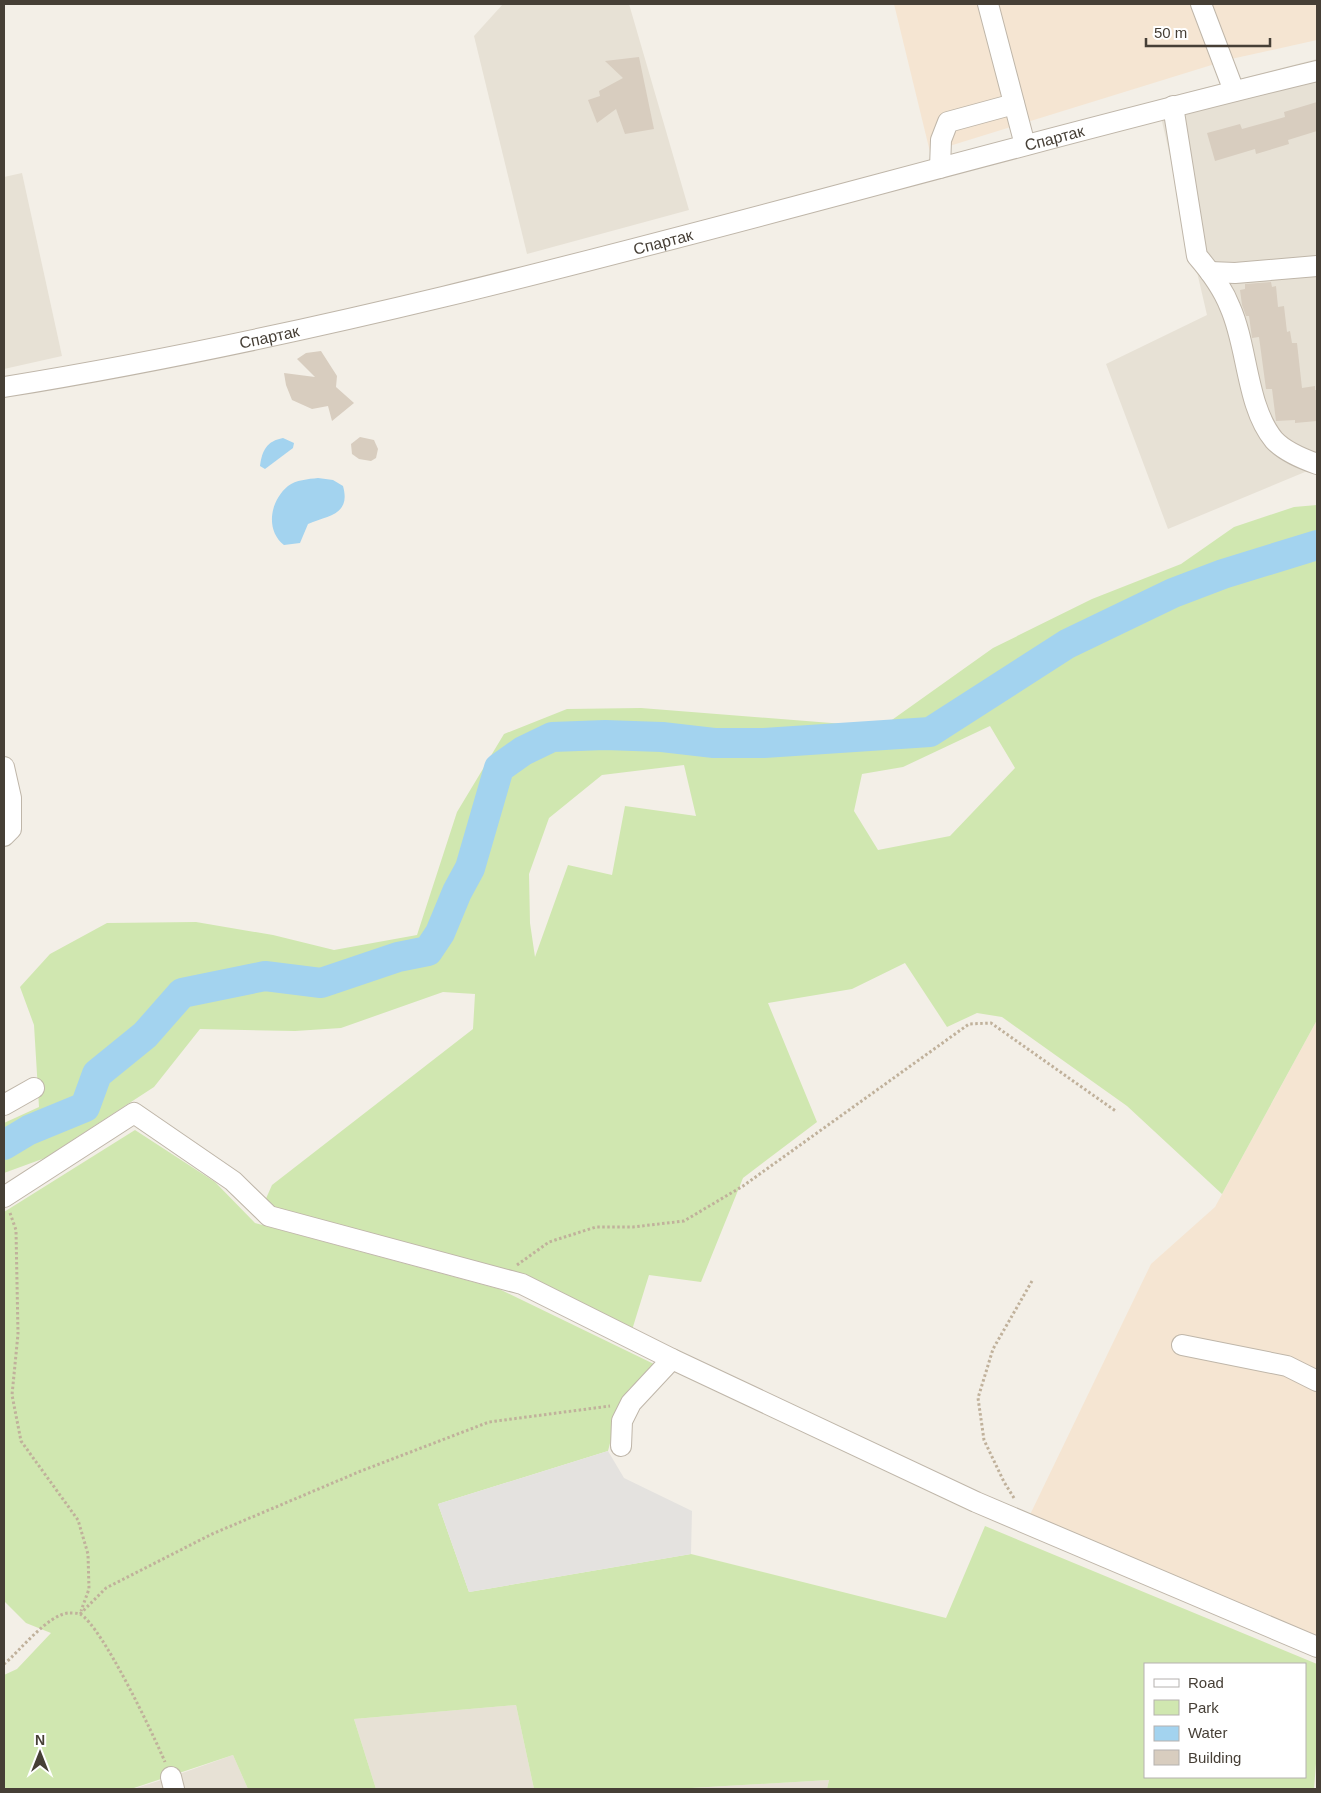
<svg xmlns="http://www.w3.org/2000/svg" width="1321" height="1793" font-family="Arial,sans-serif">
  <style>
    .residential { fill: #e7e1d5 }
    .commercial { fill: #f5e5d2 }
    .green { fill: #d0e7b0; fill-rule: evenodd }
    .parking { fill: #e4e2df }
    .water { fill: #a3d3ef }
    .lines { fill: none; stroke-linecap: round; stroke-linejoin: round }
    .river { stroke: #a3d3ef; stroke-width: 30 }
    .building { fill: #d8cdbf }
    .minor-casing { stroke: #bfb6a9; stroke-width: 22 }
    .path { stroke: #c0b19b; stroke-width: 3; stroke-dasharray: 2.5 2.5; stroke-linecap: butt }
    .minor { stroke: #fff; stroke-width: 20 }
    .labels { text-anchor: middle; stroke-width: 4; stroke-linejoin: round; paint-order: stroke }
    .street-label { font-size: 16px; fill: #463f36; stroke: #fff }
  </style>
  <rect width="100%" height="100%" fill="#f3efe7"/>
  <g class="residential">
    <path d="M503,4H629L689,210L527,254L474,36Z"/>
    <path d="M1317,59V467L1168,529L1106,364L1207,315L1157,100Z"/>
    <path d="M22,173L62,356L4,369V177Z"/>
    <path d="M516,1705L534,1789H376L354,1719Z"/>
    <path d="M233,1755L248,1789H133L171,1777Z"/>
    <path d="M829,1780L827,1789H674Z"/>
  </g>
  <g class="commercial">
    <path d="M894,4H1317V40L1231,59L930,152Z"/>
    <path d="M1317,1020V1647L1026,1523L1151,1264L1215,1207Z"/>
  </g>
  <g class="green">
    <path d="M1317,505V1020L1222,1194L1127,1106L1002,1017L977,1013L947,1027L905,963L852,989L768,1003L817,1122L743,1178L701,1282L649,1275L632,1330L264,1203L272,1185L473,1029L475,994L443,992L341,1028L295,1031L200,1029L154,1087L45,1158L4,1173V1123L39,1107L34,1025L20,987L50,954L107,923L196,922L273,935L334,950L417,935L457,812L504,734L567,709L641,708L882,727L993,648L1092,599L1181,564L1234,527L1294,507ZM990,726L1015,768L950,836L878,850L854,811L862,774L903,767ZM684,765L696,816L625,806L612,875L568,865L535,957L530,923L529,874L549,818L602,775Z"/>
    <path d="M135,1130L215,1182L255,1223L499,1289L656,1365L629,1389L617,1416L608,1451L438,1504L469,1592L691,1554L946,1618L985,1526L1317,1664V1751L1314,1789H827L829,1780L674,1789H534L516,1705L354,1719L376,1789H248L233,1755L131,1789H4V1675L17,1669L51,1633L26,1623L4,1601V1212ZM1145,1664H1305V1777H1145Z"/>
  </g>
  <path class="parking" d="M608,1451L624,1478L692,1511L691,1554L469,1592L438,1504Z"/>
  <g class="water">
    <path d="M283,438L294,443L293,448L265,469L260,466C262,450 267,441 283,438Z"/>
    <path d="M318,478L333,480L343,486C351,515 329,515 308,524L300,543L284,545C265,530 270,501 288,486C296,480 308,479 318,478Z"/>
  </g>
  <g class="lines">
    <path class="river" d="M4,1145L29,1130L85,1107L97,1074L145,1035L182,993L265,976L321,983L398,957L428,951L440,933L457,892L470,868L499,768L523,751L552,737L605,735L662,737L714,743H764L930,732L1067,644L1173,593L1223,574L1317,545"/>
  </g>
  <g class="building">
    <path d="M639,57L654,129L625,134L616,109L597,123L588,100L600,96L599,91L623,78L605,61Z"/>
    <path d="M1317,102V131L1288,140L1289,144L1256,154L1255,149L1215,161L1207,133L1240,124L1242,129L1285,117L1284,112Z"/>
    <path d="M1271,282L1272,287L1276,286L1278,307L1284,306L1287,332L1290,331L1292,343H1297L1302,388L1315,386V390H1317V421L1295,423V420L1276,421L1272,389H1266L1259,337L1252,338L1249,316H1246L1242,305L1240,290L1245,289V284Z"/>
    <path d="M321,351L337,376L336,387L354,403L332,421L328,406L312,409L292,400L286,385L284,373L315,377L297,359L306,353Z"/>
    <path d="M360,437L374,440L378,449L376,458L371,461L359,459L352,454L351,444Z"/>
  </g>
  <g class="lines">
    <defs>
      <g id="minor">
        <path d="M988,4L1025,145"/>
        <path d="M1201,4L1234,91"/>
        <path d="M1173,106L1197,256C1210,271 1223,289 1230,307C1248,347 1246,406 1274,440C1285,452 1303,459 1317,464"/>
        <path d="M940,168L941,140L948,122L1014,104"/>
        <path d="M1210,272L1235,273L1317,266"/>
        <path id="s1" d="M4,387C449,315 880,176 1317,71"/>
        <path d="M4,767L11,798V829L4,836"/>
        <path d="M4,1105L34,1088"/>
        <path d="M4,1197L134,1113L233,1181L269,1216L522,1284L672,1359L976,1502L1317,1647"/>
        <path d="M1182,1345L1287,1366L1317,1381"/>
        <path d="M621,1446L622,1421L631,1403L672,1359"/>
        <path d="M171,1777L174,1789"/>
      </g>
    </defs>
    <use href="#minor" class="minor-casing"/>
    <g class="path">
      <path d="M10,1213L16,1230L18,1334L12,1395L21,1441L78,1520L88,1554L89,1589L81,1611"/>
      <path d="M517,1265L549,1242L596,1227H633L684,1221L743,1186L969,1024L991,1023L1117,1112"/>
      <path d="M1014,1498L1004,1482L984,1440L978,1398L993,1349L1032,1281"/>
      <path d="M80,1614L106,1588L212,1534L361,1471L489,1422L610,1406"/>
      <path d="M4,1664C20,1651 48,1614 69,1613C72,1613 78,1613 80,1614C102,1626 154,1736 165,1762"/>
    </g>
    <use href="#minor" class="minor"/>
  </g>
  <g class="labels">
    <g class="street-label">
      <text dy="6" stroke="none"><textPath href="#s1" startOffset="1080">Спартак</textPath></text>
      <text dy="6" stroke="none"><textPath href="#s1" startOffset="675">Спартак</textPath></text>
      <text dy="6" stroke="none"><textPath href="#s1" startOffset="270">Спартак</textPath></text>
    </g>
  </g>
  <rect width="1321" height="1793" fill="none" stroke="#463f36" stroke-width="10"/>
  <rect x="1144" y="1663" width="162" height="115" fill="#ffffff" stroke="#b5b2af"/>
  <rect x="1154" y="1679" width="25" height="8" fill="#ffffff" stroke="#b5b2af"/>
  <text x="1188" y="1688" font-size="15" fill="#463f36">Road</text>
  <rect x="1154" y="1700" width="25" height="15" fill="#d0e7b0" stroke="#b5b2af"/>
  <text x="1188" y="1713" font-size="15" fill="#463f36">Park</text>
  <rect x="1154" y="1726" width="25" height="15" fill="#a3d3ef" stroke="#b5b2af"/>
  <text x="1188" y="1738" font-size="15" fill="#463f36">Water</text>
  <rect x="1154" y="1750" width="25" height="15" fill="#d8cdbf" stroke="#b5b2af"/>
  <text x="1188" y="1763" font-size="15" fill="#463f36">Building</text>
  <g transform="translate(40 1753)" stroke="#ffffff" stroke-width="4" paint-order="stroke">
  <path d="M0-4L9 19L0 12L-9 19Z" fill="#463f36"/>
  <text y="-8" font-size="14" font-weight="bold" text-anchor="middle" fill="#463f36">N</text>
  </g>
  <path d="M1146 38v8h124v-8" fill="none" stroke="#463f36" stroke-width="2.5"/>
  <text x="1154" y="38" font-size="15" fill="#463f36" stroke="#ffffff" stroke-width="4" paint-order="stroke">50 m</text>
</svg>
